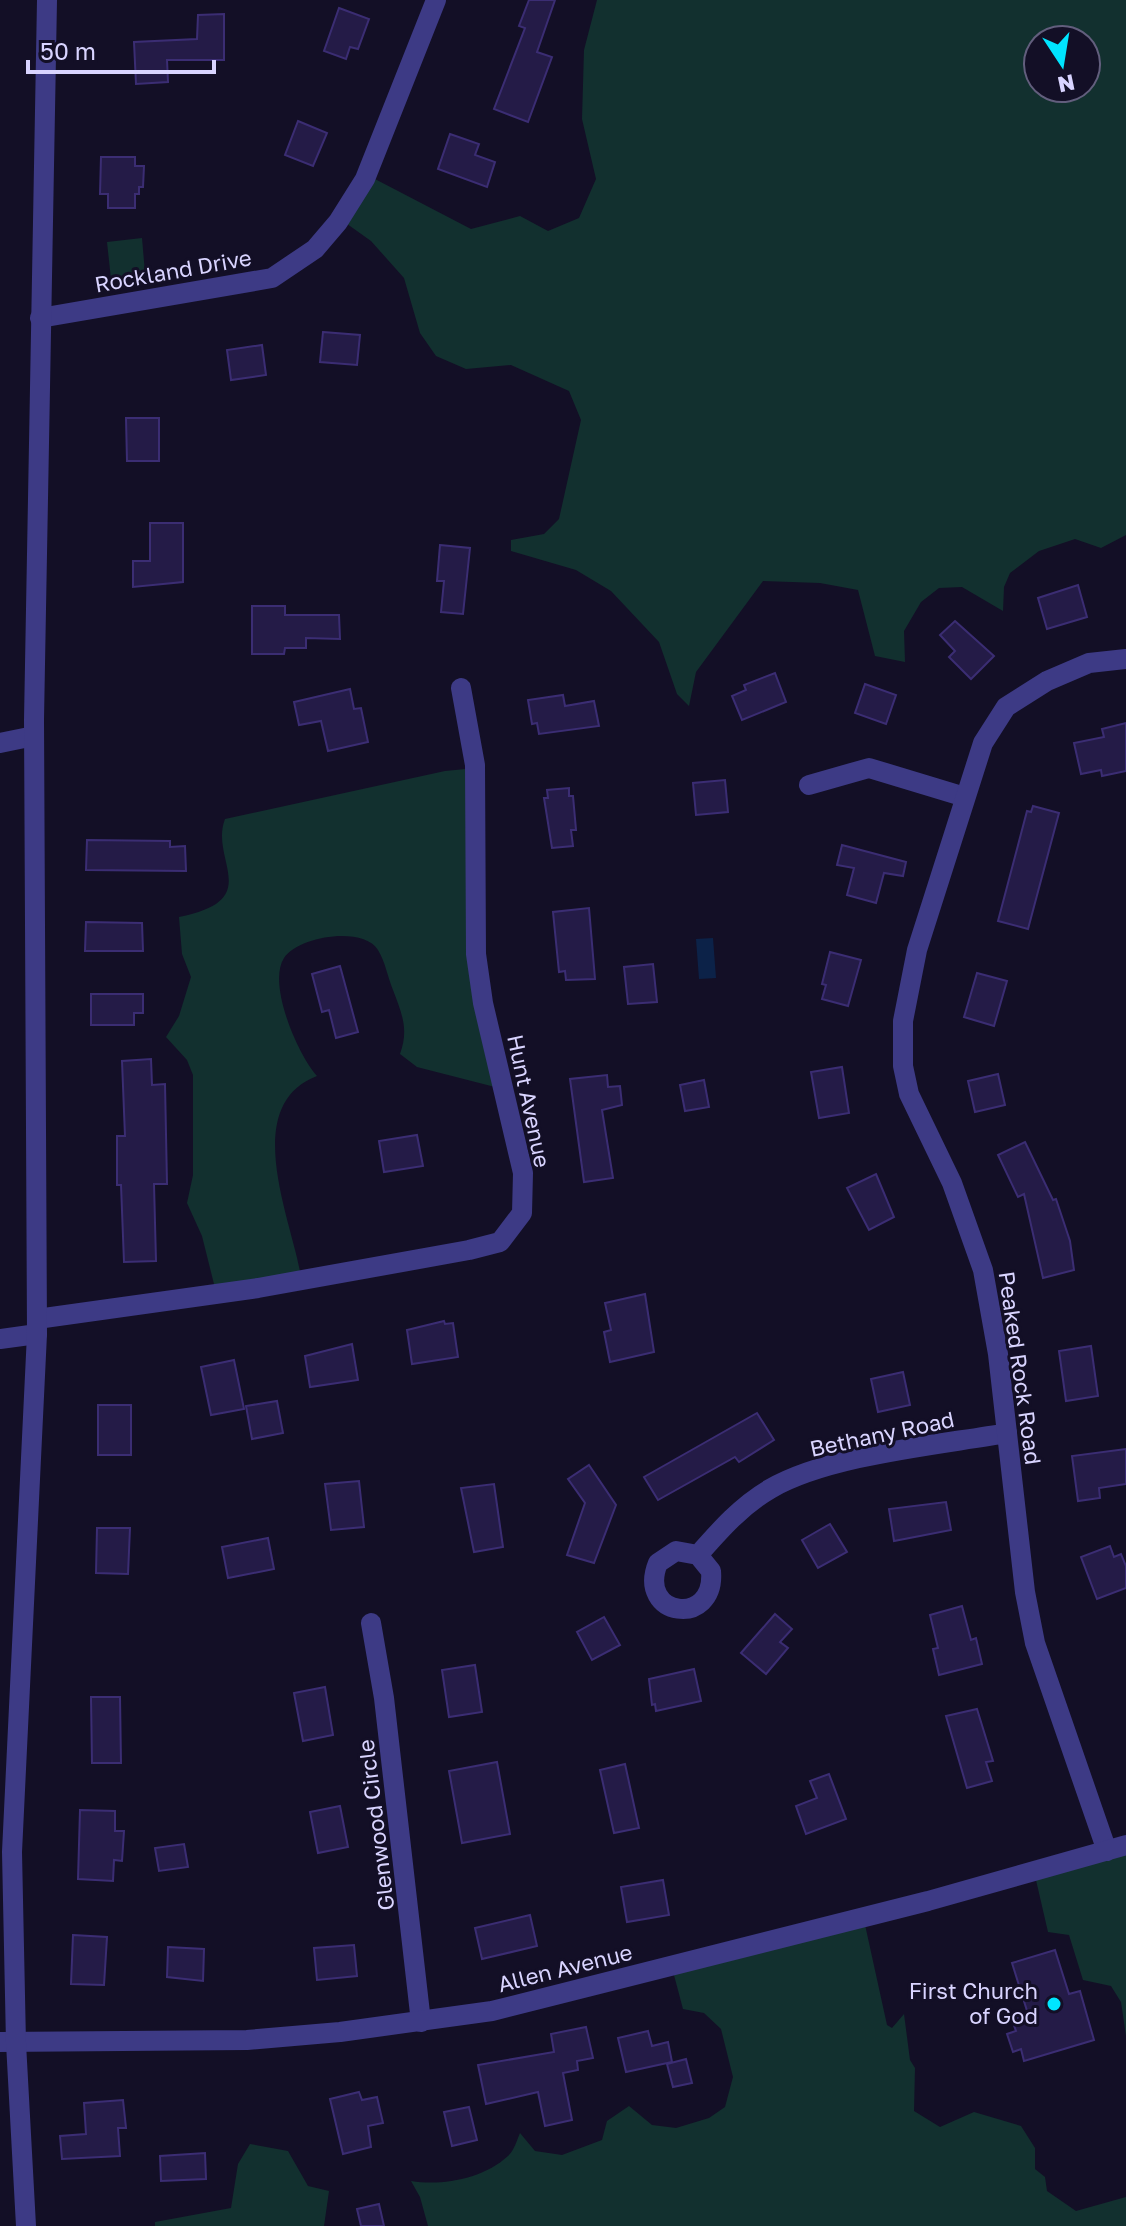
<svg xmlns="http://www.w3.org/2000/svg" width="1126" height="2226" font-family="'Golos Text',sans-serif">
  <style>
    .green { fill: #12302f; fill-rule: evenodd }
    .water { fill: #0c2248 }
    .building { fill: #241b47; stroke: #3b2d73; stroke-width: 2 }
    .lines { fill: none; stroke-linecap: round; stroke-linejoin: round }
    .street { stroke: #3d3a85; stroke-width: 20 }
    .poi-dot { fill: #00e5ff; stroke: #130f26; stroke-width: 3 }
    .labels { text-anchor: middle; stroke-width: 6; stroke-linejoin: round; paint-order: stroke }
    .street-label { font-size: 22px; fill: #d9d4ff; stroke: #130f26 }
    .poi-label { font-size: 22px; fill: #d9d4ff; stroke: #130f26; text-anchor: end }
  </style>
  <rect width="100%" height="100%" fill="#130f26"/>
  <g class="green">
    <path d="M597,0H1126V535L1101,548L1075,539L1039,551L1010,573L1004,587L1003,611L962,587L939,588L921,602L904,631L905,662L875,656L858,590L820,583L763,581L696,672L689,706L677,694L659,642L611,591L576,570L511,551V540L544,534L559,519L581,420L569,391L511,365L466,369L436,356L420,333L404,278L371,241L343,221L373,178L471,229L520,216L548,231L579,218L596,179L582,119L584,50ZM1038,40H1086V88H1038Z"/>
    <path d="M142,238L145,273L111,279L107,242Z"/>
    <path d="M476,768L475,870L495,1087L417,1067L400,1054C409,1029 402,1014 393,990C388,978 385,961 378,950C363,926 299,936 284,958C267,984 298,1055 317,1076C239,1106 292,1220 301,1277L215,1288L202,1236L187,1203L193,1175V1075L187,1060L166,1037L179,1016L191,977L182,954L179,917C266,900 209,860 225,819L445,771Z"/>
    <path d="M1126,1846V2036L1121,2002L1111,1986L1083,1980L1069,1935L1048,1932L1033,1867Z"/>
    <path d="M862,1911L887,2025L892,2028L904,2014L910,2060L915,2068L914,2111L940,2127L974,2112L1021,2126L1035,2148V2169L1045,2177L1047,2191L1076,2211L1126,2197V2226H428L420,2197L411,2181C442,2186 483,2179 508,2156C514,2151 517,2140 520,2133L535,2151L562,2155L602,2140L607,2121L629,2106L652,2125L676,2128L709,2118L725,2107L733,2077L721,2029L704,2013L683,2009L670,1960Z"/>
    <path d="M250,2144L288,2151L308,2186L329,2191L324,2226H155V2222L231,2208L238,2164Z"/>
  </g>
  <path class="water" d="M713,938L716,978L699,979L696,939Z"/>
  <g class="building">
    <path d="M529,0H555L537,52L552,57L528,122L494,109L525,28L519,26Z"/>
    <path d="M339,8L369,19L358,49L350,47L346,59L324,51Z"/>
    <path d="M224,14V60H167L168,82L136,84L134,42L197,39L198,15Z"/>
    <path d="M298,121L327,133L313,166L285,155Z"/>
    <path d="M450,134L479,144L475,155L495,162L487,187L438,169Z"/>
    <path d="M101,157H135V166H144L143,187H139V194H135V208H108V194H100Z"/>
    <path d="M323,332L360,335L357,365L320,362Z"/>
    <path d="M262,345L266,375L231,380L227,350Z"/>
    <path d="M126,418H159V461H127Z"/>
    <path d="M150,523H183V582L133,587V561H150Z"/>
    <path d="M440,545L470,548L463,614L441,612L444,581H437Z"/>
    <path d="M1078,585L1087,617L1047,629L1038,598Z"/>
    <path d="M252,606H285V615H339L340,639L306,638V648H285L284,654H252Z"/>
    <path d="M955,621L994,656L971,679L949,657L955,651L940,635Z"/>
    <path d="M775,673L786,702L742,720L732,696L746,690L744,685Z"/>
    <path d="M865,684L896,695L886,724L855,713Z"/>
    <path d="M350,689L354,709L361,708L368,742L328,751L321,721L299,725L294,702Z"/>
    <path d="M563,695L565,706L594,701L599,726L539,734L537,723L532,724L528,700Z"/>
    <path d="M1126,723V771L1102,776L1101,770L1081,774L1074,743L1104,737L1102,729Z"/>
    <path d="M725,780L728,812L696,815L693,783Z"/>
    <path d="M569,788V796H573L576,830H571L573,846L552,848L544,798H548L547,790Z"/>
    <path d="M1033,806L1059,813L1028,929L998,921L1027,811L1031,812Z"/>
    <path d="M87,840L170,841V847L185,846L186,871L86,870Z"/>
    <path d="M842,845L906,862L903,876L884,873L876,903L847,895L854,868L837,865Z"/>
    <path d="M589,908L595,979L566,980L565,971L559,972L553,912Z"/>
    <path d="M86,922L142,923L143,951H85Z"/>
    <path d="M830,952L861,960L848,1006L822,999L826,985L822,984Z"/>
    <path d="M653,964L657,1002L628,1004L624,967Z"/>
    <path d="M340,966L358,1032L336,1038L329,1010L322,1012L312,974Z"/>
    <path d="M977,973L1007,981L994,1026L964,1017Z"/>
    <path d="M91,994H143V1013H134V1025H91Z"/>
    <path d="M151,1059L152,1085L165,1084L167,1184H154L156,1261L124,1262L121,1185H117V1136H125L122,1061Z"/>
    <path d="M842,1067L849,1113L819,1118L811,1072Z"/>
    <path d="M998,1074L1005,1105L975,1112L968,1081Z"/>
    <path d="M607,1075L608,1087L620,1086L622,1105L602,1110L613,1178L584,1182L570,1079Z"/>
    <path d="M704,1080L709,1107L685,1111L680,1085Z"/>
    <path d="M417,1135L423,1166L384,1172L379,1141Z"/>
    <path d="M1025,1142L1053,1200L1056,1199L1070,1241L1074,1270L1043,1278L1024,1194L1018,1197L998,1155Z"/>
    <path d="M876,1174L894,1217L869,1230L847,1188Z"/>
    <path d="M645,1294L654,1352L610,1362L604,1332L611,1330L605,1303Z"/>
    <path d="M444,1321L445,1324L453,1323L458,1357L412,1364L407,1330Z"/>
    <path d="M352,1344L358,1380L310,1387L305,1356Z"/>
    <path d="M1091,1346L1098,1396L1066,1401L1059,1351Z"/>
    <path d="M234,1360L244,1409L211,1415L201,1367Z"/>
    <path d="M903,1372L910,1405L878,1412L871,1379Z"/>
    <path d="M277,1401L283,1433L252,1439L246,1406Z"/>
    <rect x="98" y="1405" width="33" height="50"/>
    <path d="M757,1413L774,1440L739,1462L735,1457L658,1500L644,1477Z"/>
    <path d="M1126,1449V1484L1099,1488L1100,1498L1078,1501L1072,1456Z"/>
    <path d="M589,1465L616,1505L594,1563L567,1555L585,1503L568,1479Z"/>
    <path d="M359,1481L364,1527L331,1530L325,1484Z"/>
    <path d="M494,1484L503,1547L474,1552L461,1488Z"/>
    <path d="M946,1502L951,1530L894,1541L889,1509Z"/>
    <path d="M830,1524L847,1552L818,1568L802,1540Z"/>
    <path d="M97,1528H130L128,1574L96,1573Z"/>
    <path d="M268,1538L274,1569L228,1578L222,1547Z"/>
    <path d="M1110,1546L1114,1557L1121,1554L1126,1566V1588L1097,1599L1081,1557Z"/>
    <path d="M962,1606L971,1640L976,1638L982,1664L939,1675L933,1649L938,1648L930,1615Z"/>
    <path d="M775,1614L792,1629L780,1642L788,1648L766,1674L741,1653Z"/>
    <path d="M604,1617L620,1645L592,1660L577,1632Z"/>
    <path d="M475,1665L482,1712L449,1717L442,1670Z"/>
    <path d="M694,1669L701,1701L656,1711L655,1704L652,1705L649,1679Z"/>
    <path d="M325,1687L333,1735L303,1741L294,1693Z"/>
    <path d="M91,1697H120L121,1763H92Z"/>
    <path d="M977,1709L993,1761L986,1762L992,1781L967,1788L946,1716Z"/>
    <path d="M497,1762L510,1834L462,1843L449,1771Z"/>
    <path d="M625,1764L639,1828L614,1833L600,1770Z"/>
    <path d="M829,1774L846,1819L806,1834L796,1806L817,1798L810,1781Z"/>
    <path d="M340,1806L348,1847L318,1853L310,1812Z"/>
    <path d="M80,1810L115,1811V1831H124L122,1861L114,1860L113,1881L78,1879Z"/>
    <path d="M184,1844L188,1867L159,1871L155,1848Z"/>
    <path d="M663,1880L669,1915L627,1922L621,1887Z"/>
    <path d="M530,1915L537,1946L482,1959L475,1928Z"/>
    <path d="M73,1935L107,1937L104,1985L71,1984Z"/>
    <path d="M354,1945L357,1976L317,1980L314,1948Z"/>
    <path d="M168,1947L204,1949L203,1981L167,1977Z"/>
    <path d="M1055,1950L1069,1994L1080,1991L1094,2040L1024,2061L1021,2049L1013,2052L1007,2034L1016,2031L1012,2020L1028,2014L1012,1963Z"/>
    <path d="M586,2027L593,2058L577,2061L578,2070L563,2073L572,2120L545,2126L538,2092L486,2104L478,2065L554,2052L551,2034Z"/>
    <path d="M648,2031L652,2046L668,2042L672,2062L626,2072L618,2038Z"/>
    <path d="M686,2059L692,2083L673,2087L667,2064Z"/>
    <path d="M359,2092L362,2100L377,2097L383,2123L368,2126L371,2147L343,2154L330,2099Z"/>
    <path d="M123,2100L126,2128H118L120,2156L62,2159L60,2136L86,2134L84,2103Z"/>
    <path d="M469,2107L477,2140L452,2146L444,2112Z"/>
    <path d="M205,2153L206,2179L161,2181L160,2156Z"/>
    <path d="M379,2204L384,2226H361L357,2209Z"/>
  </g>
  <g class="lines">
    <g class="street">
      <path d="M40,318L272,278L315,249L338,222L365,179L436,0"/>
      <path d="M0,743L34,736"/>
      <path d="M809,785L869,768L965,797"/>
      <path d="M37,1319L258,1288L469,1250L500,1242L522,1213L523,1173L483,1003L476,954L475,765L461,688"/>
      <path d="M0,1339L37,1334"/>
      <path d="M698,1555L711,1571C716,1628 636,1617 658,1563L676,1551L698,1555C720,1530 741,1506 770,1489C828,1455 939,1445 1007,1433"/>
      <path d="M371,1623L384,1698L421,2022"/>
      <path d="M1107,1851L1035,1643L1025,1592L998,1354L983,1270L952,1183L909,1094L903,1066V1021L917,950L983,743L1006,707L1047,681L1089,663L1126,659"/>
      <path d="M0,2042L247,2040L340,2032L492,2011L928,1901L1126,1845"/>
      <path d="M26,2226L16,2043L12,1852L37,1334L34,720L47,0"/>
    </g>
  </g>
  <circle class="poi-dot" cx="1054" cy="2004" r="8"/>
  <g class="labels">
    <g class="street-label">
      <text transform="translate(173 271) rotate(-10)" y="8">Rockland Drive</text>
      <text transform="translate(529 1101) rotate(78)" y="8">Hunt Avenue</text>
      <text transform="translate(1020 1368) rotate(82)" y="8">Peaked Rock Road</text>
      <text transform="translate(882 1434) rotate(-12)" y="8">Bethany Road</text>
      <text transform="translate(376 1825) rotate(-97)" y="8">Glenwood Circle</text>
      <text transform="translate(565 1968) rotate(-14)" y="8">Allen Avenue</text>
    </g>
    <g class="poi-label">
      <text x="1038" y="1999">First Church<tspan x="1038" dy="25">of God</tspan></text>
    </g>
  </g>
  <g transform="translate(1062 64) rotate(168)"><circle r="38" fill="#130f26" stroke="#625e7d" stroke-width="2"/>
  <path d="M0-6L14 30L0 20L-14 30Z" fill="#00e5ff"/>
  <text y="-12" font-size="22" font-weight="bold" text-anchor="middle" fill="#d9d4ff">N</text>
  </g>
  <path d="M28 60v12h186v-12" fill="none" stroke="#d9d4ff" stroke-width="4"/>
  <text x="40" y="60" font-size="24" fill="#d9d4ff" stroke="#130f26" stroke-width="6" paint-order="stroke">50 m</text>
</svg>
